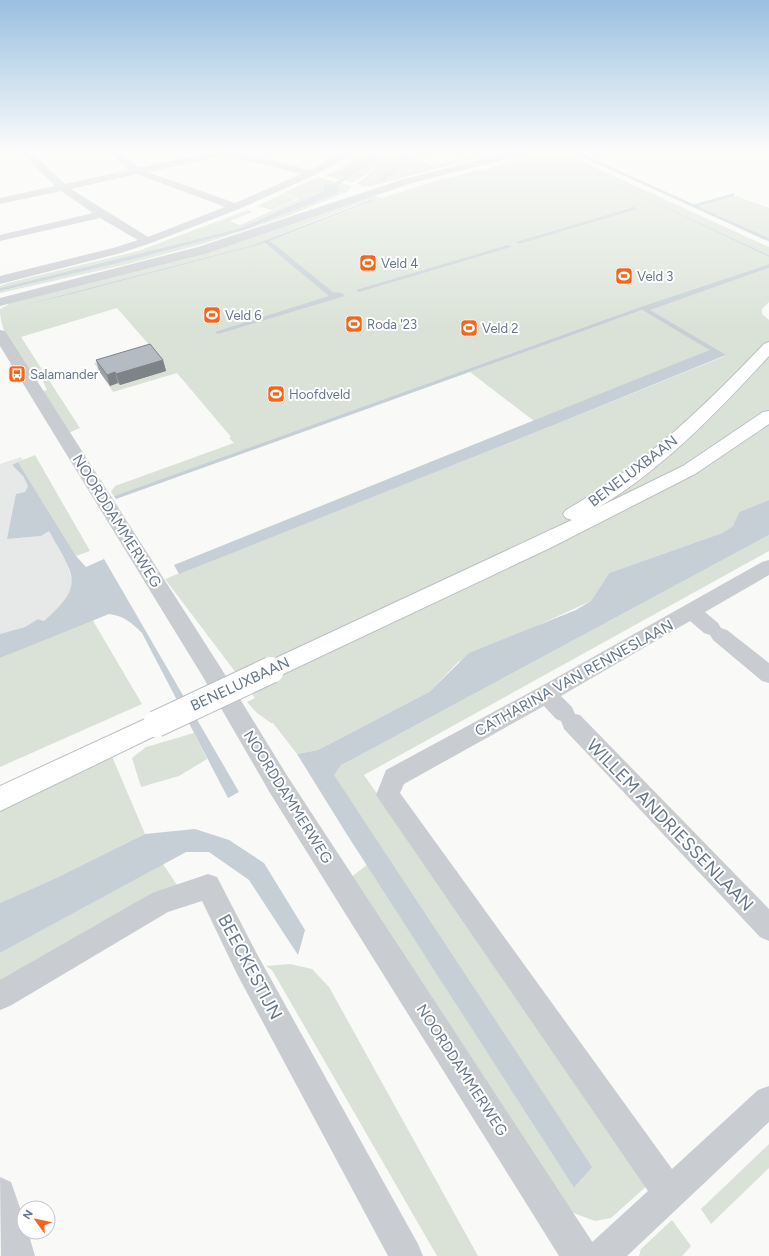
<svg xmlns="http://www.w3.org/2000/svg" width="769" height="1256" font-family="Figtree,sans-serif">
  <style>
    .built { fill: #e7e8e8 }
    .green { fill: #dae2d7; fill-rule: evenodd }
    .water { fill: #c5cfd5 }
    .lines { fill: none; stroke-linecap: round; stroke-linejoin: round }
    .stream { stroke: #c5cfd5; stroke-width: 3 }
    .primary-casing { stroke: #bcbfc4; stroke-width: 2 }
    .minor { fill: #c9ccd1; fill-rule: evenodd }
    .tertiary { fill: #c9ccd1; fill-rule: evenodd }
    .primary { fill: #fff; fill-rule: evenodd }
    .primary-bridge-casing { stroke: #bcbfc4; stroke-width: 28; stroke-linecap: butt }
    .primary-bridge { stroke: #fff; stroke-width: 26 }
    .wall { fill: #9ba1a7 }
    .shaded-wall { fill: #7e8388 }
    .building { fill: #b4bbc2; stroke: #7e8388 }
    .labels { text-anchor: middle; stroke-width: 4; stroke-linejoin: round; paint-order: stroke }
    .far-poi-label { font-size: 13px; fill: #66768b; stroke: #fff; text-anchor: start }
    .street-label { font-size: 15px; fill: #66768b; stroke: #fff }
    .near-street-label { font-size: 18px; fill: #66768b; stroke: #fff }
  </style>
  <rect width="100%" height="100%" fill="#f9f9f7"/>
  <path class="built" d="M21,457L23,460L12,465L23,476L28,486L7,539L41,536L49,531L67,563L73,584L69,596L59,609L44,621L38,619L25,627L0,634V464Z"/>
  <g class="green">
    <path d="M364,152H376L364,164L354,165L339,174L345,177L340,180L325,176L344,167Z"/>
    <path d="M380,152H390L368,173L352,183L346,181L365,167Z"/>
    <path d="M391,152H407L396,166L376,182L404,163L411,152H419L415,159L431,166L488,152H499L371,186H363L356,184L366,177Z"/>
    <path d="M554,152H561L769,247V255L557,158L769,257V264L640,307L114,496L111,492L115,486L234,443L229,438L231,437L177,373L113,392L94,363L151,347L117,308L21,337L80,428L66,434L40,392L47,390L42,379L34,382C20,359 0,336 0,309L11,303L240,242L373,196L382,198L435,181ZM374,201L270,241L289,258L285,259L264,243L76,293L5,310L253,245L355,205Z"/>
    <path d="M318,177L336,182L325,185L324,191L238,229L0,288V286L8,283L138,251L248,210L252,212L230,221L240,225L299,199L283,193Z"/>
    <path d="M342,183L351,186V189L347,190L349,191L288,216L202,244L128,264L0,293V291L131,260L244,230L340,191L337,186Z"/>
    <path d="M283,194L297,199L272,210L258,206Z"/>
    <path d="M736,196L769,208V239L699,207Z"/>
    <path d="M769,268V302L762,309V314L769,320V500L739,512L733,526L722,533L609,573L591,601L458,662L429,692L318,750L297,754L273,723H271L257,713L247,702L255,698L165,579L554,425L725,356L649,310Z"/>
    <path d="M642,310L709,350L534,421L470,372Z"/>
    <path d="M35,455L90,551L76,556L18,462Z"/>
    <path d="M769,535V551L364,775L650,1183L611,1218L595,1221L563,1209L350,878L367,865L574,1188L583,1178L333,775L341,765L353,759Z"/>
    <path d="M92,619L142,704L0,767V658Z"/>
    <path d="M194,733L207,759L179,776L141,787L132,758L146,747Z"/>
    <path d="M111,754L145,834L56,878L0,903V808Z"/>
    <path d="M163,864L177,885L5,980L0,987V953Z"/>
    <path d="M290,964L312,969L329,987L478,1256H437L272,970L266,966Z"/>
    <path d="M769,1144V1168L711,1224L701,1209Z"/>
    <path d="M672,1220L691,1246L682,1256H639L641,1249Z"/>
  </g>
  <g class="water">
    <path d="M376,152H380L365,167L337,186L340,192L244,230L131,260L0,291V288L12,285L238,229L324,191V185L334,183L345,177L338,174L354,165L364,164Z"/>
    <path d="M407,152H411C403,165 391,179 375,183L396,166Z"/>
    <path d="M556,157L769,255V257Z"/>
    <path d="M371,200L374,201L359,206L270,241L333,292L342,293L345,296L218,334L215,332L329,296L265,243L76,293L5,310L253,245Z"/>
    <path d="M634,207L637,209L519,244L516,242Z"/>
    <path d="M508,245L511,247L359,292L356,290Z"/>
    <path d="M769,264V268L650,310L726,355L554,425L179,574L174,565L709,350L642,310L116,499L114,496L640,307Z"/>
    <path d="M18,462L76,556L86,567L104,559L239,792L228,798L142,633C131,622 124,616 109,614L0,658V634L25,627L38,619L44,621C87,584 73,575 49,531L41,536L7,539L16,494L25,492L28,486L23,476L12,465Z"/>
    <path d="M769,500V535L353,759L341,765L334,775L592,1167L574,1188L346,833L297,754L318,750L429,692L469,653L576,610L591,601L609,573L722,533L733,526L739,512Z"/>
    <path d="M195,829L229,840L264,863L305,930L298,955L249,880L209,852H186L0,953V903L56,878L145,834Z"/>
  </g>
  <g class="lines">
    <g class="stream">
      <path d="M575,152L694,206L733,195"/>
      <path d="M694,206L769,240"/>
    </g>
    <defs>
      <g id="primary">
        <path d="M769,342V356C718,411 664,468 599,507L683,466L763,412L769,411V424L695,474L550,548L279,676L271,679L263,676L259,670L263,664L572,520L566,518L563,514L566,510C642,467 704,407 764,344Z"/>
        <path d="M156,714L165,717L168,724L165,731L0,811V786Z"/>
      </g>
    </defs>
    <use href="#primary" class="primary-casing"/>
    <g class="minor">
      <path d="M21,152H31L65,184L129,170L109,152H120L139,168L214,152H238L310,170L343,152H355L315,175L239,209L151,243L121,253L0,284V276L113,248L138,240L100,218L0,241V235L93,213L61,191L0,204V198L55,186ZM226,155L301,174L235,203L148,172ZM137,174L225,207L148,237L71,189Z"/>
      <path d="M418,152H433L431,154L419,155Z"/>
      <path d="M769,560V575L705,612L718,623L721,628L727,630L769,663V683L762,681L713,640L710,635L704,633L690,621L561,696L572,707L575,714L580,715L769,909V941L760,937L564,729L561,721L556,719L544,706L404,784L400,793L672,1169L758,1090L769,1086V1122L627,1256H585L590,1244L648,1191L376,795L386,770L538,688L762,562Z"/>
      <path d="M208,874L217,877L257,954L418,1244L423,1256H388L237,974L202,901L168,912L10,1006L0,1010V980L152,893Z"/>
      <path d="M0,1177L11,1182L24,1219V1232H28L35,1256H1Z"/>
    </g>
    <g class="tertiary">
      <path d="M510,152H527L526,154L412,183L208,253L0,306V298L198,247L404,179Z"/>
      <path d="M0,330L5,331L7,334L219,665L288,777L593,1243L599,1256H559L270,793L203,677L0,346Z"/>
    </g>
    <use href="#primary" class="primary"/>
    <defs>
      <path id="primary-bridge" d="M156,724L271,670"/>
    </defs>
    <use href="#primary-bridge" class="primary-bridge-casing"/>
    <use href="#primary-bridge" class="primary-bridge"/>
  </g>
  <path class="wall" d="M96,360H163L166,371L120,385L118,383L110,386L99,371Z"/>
  <g class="shaded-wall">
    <path d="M163,360L166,371L120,385L116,374Z"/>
    <path d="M115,372L118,383L110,386L107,375Z"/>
  </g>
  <path class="building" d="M150,344L163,360L116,374L115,372L107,375L96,360Z"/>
  <linearGradient id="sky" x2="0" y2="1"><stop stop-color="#9abfe0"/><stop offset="0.46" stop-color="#fcfcfb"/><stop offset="1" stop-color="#fcfcfb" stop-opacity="0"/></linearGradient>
  <rect width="769" height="328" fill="url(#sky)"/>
  <defs>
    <symbol id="stadium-square" viewBox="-11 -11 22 22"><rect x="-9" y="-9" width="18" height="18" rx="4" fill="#f2671e" stroke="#fff"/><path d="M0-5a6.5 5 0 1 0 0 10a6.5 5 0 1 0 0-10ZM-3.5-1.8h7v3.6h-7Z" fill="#fff"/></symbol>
    <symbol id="bus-square" viewBox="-11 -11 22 22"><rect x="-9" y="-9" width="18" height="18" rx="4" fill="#f2671e" stroke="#fff"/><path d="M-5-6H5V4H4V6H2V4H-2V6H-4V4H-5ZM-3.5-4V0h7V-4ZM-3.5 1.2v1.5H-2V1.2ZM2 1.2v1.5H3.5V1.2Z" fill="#fff"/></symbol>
  </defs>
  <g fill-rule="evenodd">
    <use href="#stadium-square" x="358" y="253" width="20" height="20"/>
    <use href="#stadium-square" x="614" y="266" width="20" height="20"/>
    <use href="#stadium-square" x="202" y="305" width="20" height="20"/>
    <use href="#stadium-square" x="344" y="314" width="20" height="20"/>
    <use href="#stadium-square" x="459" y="318" width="20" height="20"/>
    <use href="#bus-square" x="7" y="364" width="20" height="20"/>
    <use href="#stadium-square" x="266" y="384" width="20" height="20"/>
  </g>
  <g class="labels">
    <g class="far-poi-label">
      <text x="381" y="268">Veld 4</text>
      <text x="637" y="281">Veld 3</text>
      <text x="225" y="320">Veld 6</text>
      <text x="367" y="329">Roda '23</text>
      <text x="482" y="333">Veld 2</text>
      <text x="30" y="379">Salamander</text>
      <text x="289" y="399">Hoofdveld</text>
    </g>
    <g class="street-label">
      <text transform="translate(633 471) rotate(-37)" y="5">BENELUXBAAN</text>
      <text transform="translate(117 521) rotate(58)" y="5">NOORDDAMMERWEG</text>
      <text transform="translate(574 678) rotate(-29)" y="5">CATHARINA VAN RENNESLAAN</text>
      <text transform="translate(240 684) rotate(-25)" y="5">BENELUXBAAN</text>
      <text transform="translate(288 797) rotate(58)" y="5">NOORDDAMMERWEG</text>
      <text transform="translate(462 1070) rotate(57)" y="5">NOORDDAMMERWEG</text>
    </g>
    <g class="near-street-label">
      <text transform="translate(670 825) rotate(46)" y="6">WILLEM ANDRIESSENLAAN</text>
      <text transform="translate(250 967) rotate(62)" y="6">BEECKESTIJN</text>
    </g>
  </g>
  <g transform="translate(36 1220) rotate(303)"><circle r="19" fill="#ffffff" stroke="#c2c8d1"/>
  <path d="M0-3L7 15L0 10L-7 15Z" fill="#f2671e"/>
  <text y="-6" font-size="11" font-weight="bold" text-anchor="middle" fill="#66768b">N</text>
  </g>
</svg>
